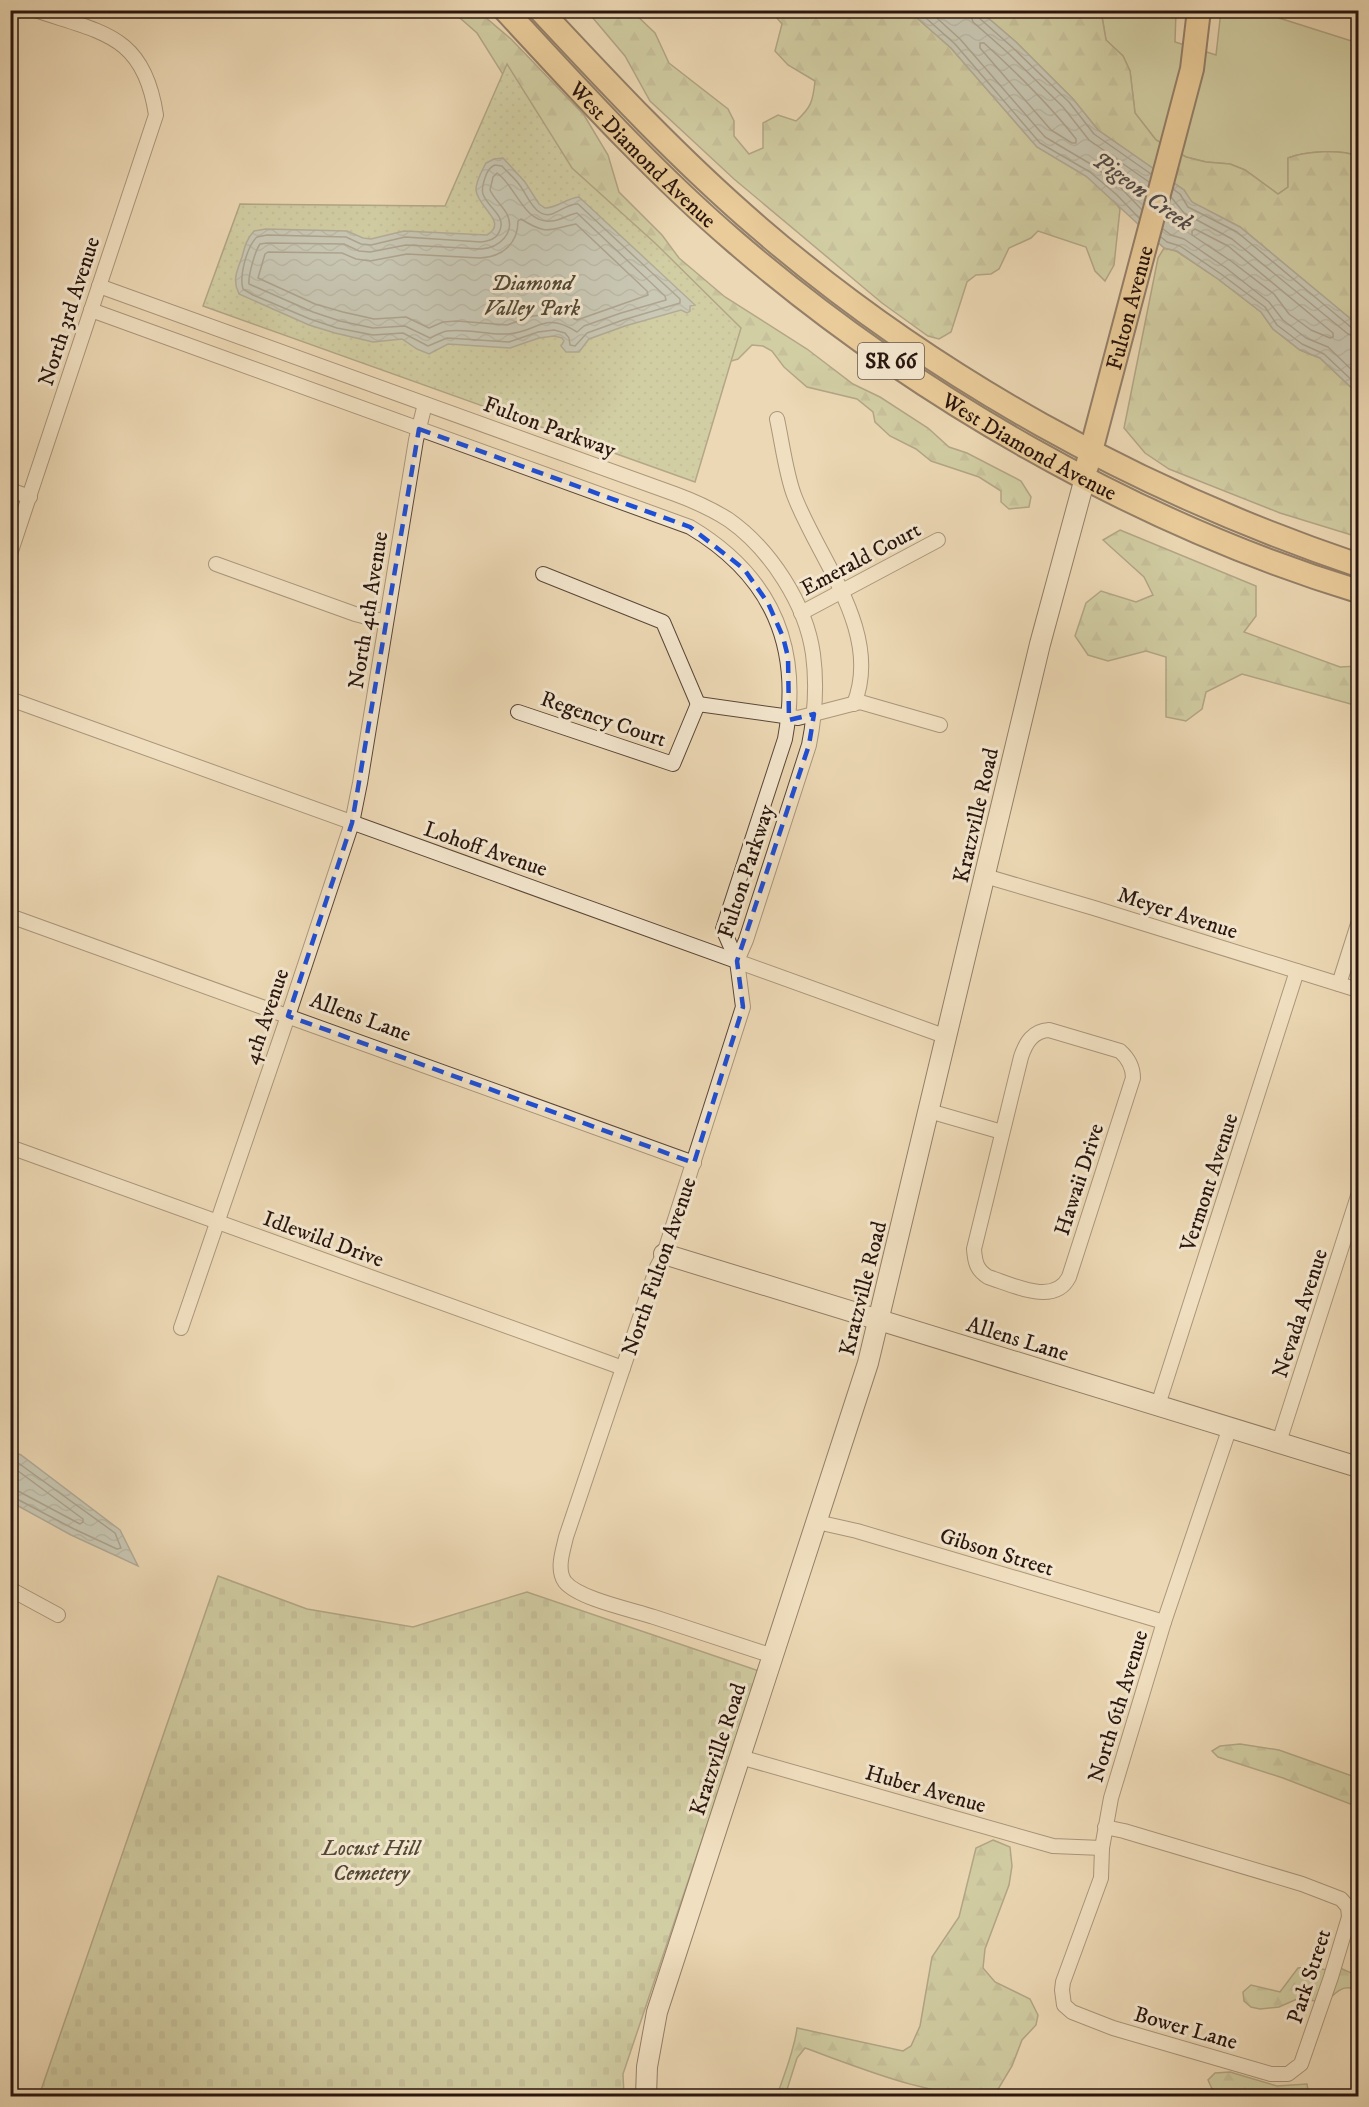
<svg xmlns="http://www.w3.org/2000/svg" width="1369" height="2107" font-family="'IM FELL DW Pica',serif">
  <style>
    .grass { fill: #b2c091; stroke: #6e6a50; stroke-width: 1.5 }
    .forest { fill: url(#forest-firs); stroke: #6e6a50; stroke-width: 1.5 }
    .cemetery { fill: url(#cemetery-stones); stroke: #6e6a50; stroke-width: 1.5 }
    .park { fill: url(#park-dots); stroke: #6e6a50; stroke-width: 1.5 }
    .water { fill: url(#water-waves); stroke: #707675; stroke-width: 1.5 }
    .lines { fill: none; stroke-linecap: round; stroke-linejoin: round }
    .shore { stroke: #646664; stroke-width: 1.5 }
    .street-casing { stroke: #5a4638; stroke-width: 16 }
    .secondary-casing { stroke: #29150e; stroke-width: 22 }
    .primary-casing { stroke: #29150e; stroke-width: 26 }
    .street { stroke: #f3e6ce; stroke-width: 14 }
    .secondary { stroke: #f3e6ce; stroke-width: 20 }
    .primary { stroke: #e6bc7a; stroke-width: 22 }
    .marked { fill: none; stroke: #1d4ed8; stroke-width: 4.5; stroke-dasharray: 12 8; stroke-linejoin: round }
    .labels { text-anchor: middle; stroke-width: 6; stroke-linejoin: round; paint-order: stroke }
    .shield { fill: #f3e6ce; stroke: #665448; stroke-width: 1.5 }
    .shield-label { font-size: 21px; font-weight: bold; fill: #29150e }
    .street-label { font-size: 22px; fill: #29150e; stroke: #f3e6ce }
    .park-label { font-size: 22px; font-style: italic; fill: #524835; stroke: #f3e6ce }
    .water-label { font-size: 24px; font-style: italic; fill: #524d4a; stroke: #f3e6ce }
  </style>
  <defs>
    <pattern id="forest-firs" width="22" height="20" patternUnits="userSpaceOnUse" patternTransform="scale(1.5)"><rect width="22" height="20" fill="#b2c091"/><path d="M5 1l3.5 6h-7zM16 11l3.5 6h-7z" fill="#99a47c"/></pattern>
    <pattern id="cemetery-stones" width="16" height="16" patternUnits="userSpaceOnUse" patternTransform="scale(1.5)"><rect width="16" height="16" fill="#b2c091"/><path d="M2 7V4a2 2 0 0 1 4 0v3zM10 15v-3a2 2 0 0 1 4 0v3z" fill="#99a47c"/></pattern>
    <pattern id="park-dots" width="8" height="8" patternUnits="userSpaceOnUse" patternTransform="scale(1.5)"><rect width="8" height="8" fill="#b2c091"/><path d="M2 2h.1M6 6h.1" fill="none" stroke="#99a47c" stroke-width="1.8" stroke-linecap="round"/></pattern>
    <pattern id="water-waves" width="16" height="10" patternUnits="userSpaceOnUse" patternTransform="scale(1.5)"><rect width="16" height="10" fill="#9fb6b9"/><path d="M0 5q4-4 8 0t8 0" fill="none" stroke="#829395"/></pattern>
  </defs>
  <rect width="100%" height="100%" fill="#ecd8b4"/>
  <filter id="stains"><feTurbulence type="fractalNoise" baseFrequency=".00333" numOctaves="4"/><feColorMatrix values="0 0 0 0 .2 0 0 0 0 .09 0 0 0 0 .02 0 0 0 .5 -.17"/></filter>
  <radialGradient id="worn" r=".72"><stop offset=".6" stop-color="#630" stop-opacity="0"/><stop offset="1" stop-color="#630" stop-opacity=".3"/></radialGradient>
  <path class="grass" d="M1101,11H1176L1175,42L1216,55L1221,11H1257L1358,43V156C1340,149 1306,151 1288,158V187L1278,194L1245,170L1230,164L1206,162L1186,157L1156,140L1135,113L1130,71L1123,56L1106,40Z"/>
  <g class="forest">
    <path d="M452,11H478L511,39L584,115L608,155L619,192L662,235L679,258L725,297L807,349L853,384L880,397L928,428L949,447L967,453L1021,481L1031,497L1029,507L1009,509L1001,502V491L979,477L931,461L916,449L890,436L875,422L873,412L857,399L807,387L784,367L772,351L763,346L752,345L738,359L728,362L580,197L477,33Z"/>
    <path d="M587,11H632L655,33L669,63L728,109L734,121V136L749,154L763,148V123L778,115L796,121C811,108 813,101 815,81L788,65L775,51L782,24L771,11H909L951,48L1037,147L1086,176L1113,199L1120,209L1114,265L1105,281L1095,271L1086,247L1038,231L1031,238L1009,248L999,269L991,274L976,275L967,282L951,332L939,339L928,336L882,303L734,179L650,101L625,56Z"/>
    <path d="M980,11H1101L1106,40L1123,56L1130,71L1135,113L1156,140L1186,157L1206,162L1230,164L1245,170L1278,194L1288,187V158C1306,151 1340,149 1358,156V325L1240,227L1191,202L1184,190L1098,130L1073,99L1016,42Z"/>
    <path d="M1164,248L1176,251L1218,279L1261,312L1273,329L1300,350L1320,358L1358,394V537L1280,513L1169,469L1145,453L1124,428L1158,258Z"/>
    <path d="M1120,530L1256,586V616L1244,632L1340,667L1358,666V706L1242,674L1206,692L1202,709L1186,721L1166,717V657L1146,651L1108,661L1088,655L1075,636L1086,603L1101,591L1136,602L1153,595L1144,577L1103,540Z"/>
    <path d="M1240,1744L1279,1750L1358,1778V1807L1283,1778L1218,1757L1212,1751L1220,1746Z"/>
    <path d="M993,1840L1010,1847L1012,1866L1009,1885L985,1949L983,1968L995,1982L1030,1999L1038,2015L1036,2025L1022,2040L1012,2066L994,2096C929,2097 866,2070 805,2048L797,2058L785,2096H777C784,2074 794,2052 797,2028L903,2051L911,2046L920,2026L932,1957L959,1917L976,1848Z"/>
    <path d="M1308,1967L1328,1970L1338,1967L1358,1976V1990C1343,1984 1337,1991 1326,2002L1297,1999L1279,2007L1260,2009L1251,2007L1244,2001L1243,1992L1251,1985L1280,1992L1298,1968Z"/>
    <path d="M1230,2072L1277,2086L1307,2084L1309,2096H1232L1212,2089L1208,2080L1215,2073Z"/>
  </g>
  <path class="cemetery" d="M218,1576L307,1609L413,1627L527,1592L759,1671L623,2074L624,2096H39Z"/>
  <path class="park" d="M507,64L572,168L655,243L741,328L695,482L203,306L240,204L445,206Z"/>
  <g class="water">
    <path d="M909,11H980L1016,42L1073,99L1098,130L1184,190L1192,202L1240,227L1358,325V394L1320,358L1300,350L1273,329L1261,312L1218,279L1177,251L1164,248L1086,176L1037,147L951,48Z"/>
    <path d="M503,158L525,182L539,204L545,208C557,208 567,198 579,197L695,305L690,306V311L687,313L681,310L625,326L589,339L579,352H566L561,346L564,341L562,338L554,336L539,338L510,348L448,344L429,354L417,349L402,339L373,342L335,333L309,325L239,294C232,280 237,271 242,257C245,246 246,240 254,231L266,229L347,231L363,238L371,239L404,231L487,235C509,222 477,207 476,190C476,180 482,171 486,163L494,159Z"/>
    <path d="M10,1450L21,1455L120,1530L138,1566L71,1535L11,1502Z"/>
  </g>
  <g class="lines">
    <g class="shore">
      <path d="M917,10L955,44L1040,143L1090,172L1117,195L1139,218"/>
      <path d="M928,10L960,39L1045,137L1094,166L1122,189L1142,210"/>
      <path d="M969,10L973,22L1007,52L1063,107L1089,140L1149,182"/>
      <path d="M977,10L978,17L1012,47L1069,102L1094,134L1151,174"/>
      <path d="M980,43H984C1017,73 1049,104 1076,139V143H1072L1051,130L980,48Z"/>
      <path d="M495,165L502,166C508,173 516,179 521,187C528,197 536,219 552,214C560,211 570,203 578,204L680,299V303L623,320L587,333L575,346L570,345L569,338L565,333L554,330L538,332L509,342L447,338L428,346L403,333L373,335L337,328L310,319L253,295L243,289C239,276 247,246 257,237L267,235L346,237L361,244L371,245L405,237L481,242C489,241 497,239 500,230C506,215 487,207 483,194C481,188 484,181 486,175C488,170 490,167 495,165Z"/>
      <path d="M497,173C516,186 524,224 551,221C560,221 569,214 577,213L665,296L666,300L621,313L584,326L577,332C543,310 537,333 507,334C487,335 467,328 447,331C441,332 435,336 430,338L405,326L373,328L340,321L313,312L249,284C248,276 255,251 260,244L267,243L344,244L359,251L370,252L406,245L481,249C499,248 516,233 507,214C502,205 494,199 490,190L493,177Z"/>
      <path d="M1173,189L1180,194L1188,207L1237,232L1352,328L1358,329"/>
      <path d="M1171,197L1184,213L1232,239L1348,334L1358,337"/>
      <path d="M521,219C548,236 548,229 576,224L647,291L648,295L577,320L566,315L552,314L533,316L507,325L457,321L443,322L429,328L406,317L374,319L343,312L315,304L258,278L265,254L268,252L342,253L356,259L370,261L407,254L480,258C503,257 518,243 518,221Z"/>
      <path d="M1163,229L1171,235L1184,239L1226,268L1269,302L1283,320L1306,338L1328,347L1358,376"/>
      <path d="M1195,229L1228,246L1333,333V337L1330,338L1311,330L1289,314L1274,294L1231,261L1192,235V231Z"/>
      <path d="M1161,237L1167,242L1180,246L1221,274L1265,307L1277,325L1302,344L1324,354L1358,386"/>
      <path d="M10,1457L115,1533L121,1548L117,1549L74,1529L15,1498L10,1497"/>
      <path d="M10,1465L83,1519V1522L80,1524L18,1491L10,1490"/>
    </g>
    <defs>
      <g id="street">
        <path d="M99,286L675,494C694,501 712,509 729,520C770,549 806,604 813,654C817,684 815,715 809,745L746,940L737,961"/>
        <path d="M91,310L690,527C772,576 802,646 785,739L723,929L737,961L743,1007L664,1254L657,1267L566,1537C563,1551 556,1569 565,1582C579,1599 633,1610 654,1617C694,1630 734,1643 773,1656"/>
        <path d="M777,419C782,442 786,474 794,495C818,559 883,632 854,704"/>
        <path d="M10,490L30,497"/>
        <path d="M10,554L156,115C144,34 102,33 35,10"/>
        <path d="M216,564L355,614L386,622"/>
        <path d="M543,574L663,622L698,704"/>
        <path d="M801,613L938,540"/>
        <path d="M10,699L947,1037"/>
        <path d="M698,704L798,718L860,702L940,725"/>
        <path d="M518,712L673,764L698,704"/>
        <path d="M985,876L1094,908L1358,990"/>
        <path d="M10,916L694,1163"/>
        <path d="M1339,984L1358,924"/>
        <path d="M1049,1030L1120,1051C1129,1059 1133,1067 1133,1078L1069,1277C1054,1307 1011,1284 988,1277C977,1270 975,1263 974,1249L1021,1057C1026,1042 1033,1031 1049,1030Z"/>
        <path d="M929,1111L1002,1132"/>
        <path d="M10,1147L623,1368"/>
        <path d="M181,1328L288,1016L352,823L360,783L416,440L425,404"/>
        <path d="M1158,1405L1297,971"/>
        <path d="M1279,1442L1358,1196"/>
        <path d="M817,1522L857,1531L1164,1622"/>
        <path d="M10,1589L58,1615"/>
        <path d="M740,1757L1053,1846L1102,1848"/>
        <path d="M1105,1827L1124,1831L1302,1884L1341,1899L1348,1907L1349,1917L1331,1977L1301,2064L1288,2074H1271L1113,2028L1072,2012L1064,2005L1062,1990L1063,1982L1101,1878L1102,1848L1111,1798L1164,1622L1230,1427"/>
      </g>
      <g id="secondary">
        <path d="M664,1254L1358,1467"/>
        <path d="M646,2096L647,2067L657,2012L868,1363L1040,644L1085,478"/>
      </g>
      <g id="primary">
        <path id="s1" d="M505,10C579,90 652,171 735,242C910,393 1137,524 1358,591"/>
        <path d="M540,10C610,85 680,160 758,227C933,378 1139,491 1358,565"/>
        <path id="s2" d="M1087,466L1192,69L1199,10"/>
      </g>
    </defs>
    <use href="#street" class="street-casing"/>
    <use href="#secondary" class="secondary-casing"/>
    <use href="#primary" class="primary-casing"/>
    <use href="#street" class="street"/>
    <use href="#secondary" class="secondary"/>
    <use href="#primary" class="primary"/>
  </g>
  <path d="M0 0H1369V2107H0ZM419,429L690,527L744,569L768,603L783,637L788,657L789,720L814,714L809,745L737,961L743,1007L694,1163L288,1016L352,823Z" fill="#ecd8b4" fill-opacity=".55" fill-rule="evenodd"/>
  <path class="marked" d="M419,429L690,527L744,569L768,603L783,637L788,657L789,720L814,714L809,745L737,961L743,1007L694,1163L288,1016L352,823Z"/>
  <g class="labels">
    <rect class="shield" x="858" y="343" width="66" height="36" rx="4.5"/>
    <g class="shield-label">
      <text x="891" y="368">SR 66</text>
    </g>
    <g class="street-label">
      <text dy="8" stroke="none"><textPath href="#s1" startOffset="200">West Diamond Avenue</textPath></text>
      <text dy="8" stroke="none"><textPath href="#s2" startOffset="164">Fulton Avenue</textPath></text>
      <text transform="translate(68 311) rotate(-72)" y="8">North 3rd Avenue</text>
      <text transform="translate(550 426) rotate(20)" y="8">Fulton Parkway</text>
      <text dy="8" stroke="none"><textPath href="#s1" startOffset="686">West Diamond Avenue</textPath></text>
      <text transform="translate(860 558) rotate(-28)" y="8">Emerald Court</text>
      <text transform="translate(367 610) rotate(-81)" y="8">North 4th Avenue</text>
      <text transform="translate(604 718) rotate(19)" y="8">Regency Court</text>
      <text transform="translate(975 815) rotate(-77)" y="8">Kratzville Road</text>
      <text transform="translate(486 848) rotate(19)" y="8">Lohoff Avenue</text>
      <text transform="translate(745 871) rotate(-72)" y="8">Fulton Parkway</text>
      <text transform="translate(1178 912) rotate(18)" y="8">Meyer Avenue</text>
      <text transform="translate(265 1016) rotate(-71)" y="8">4th Avenue</text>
      <text transform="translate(361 1016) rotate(20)" y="8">Allens Lane</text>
      <text transform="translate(1078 1179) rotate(-72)" y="8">Hawaii Drive</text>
      <text transform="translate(1208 1182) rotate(-72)" y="8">Vermont Avenue</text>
      <text transform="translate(324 1238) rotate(20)" y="8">Idlewild Drive</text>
      <text transform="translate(658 1266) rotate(-71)" y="8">North Fulton Avenue</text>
      <text transform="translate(862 1288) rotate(-76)" y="8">Kratzville Road</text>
      <text transform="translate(1299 1313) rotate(-72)" y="8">Nevada Avenue</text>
      <text transform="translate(1018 1338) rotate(17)" y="8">Allens Lane</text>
      <text transform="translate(997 1551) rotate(17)" y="8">Gibson Street</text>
      <text transform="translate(1117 1706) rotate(-73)" y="8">North 6th Avenue</text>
      <text transform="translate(717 1749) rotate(-72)" y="8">Kratzville Road</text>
      <text transform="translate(926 1788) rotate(16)" y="8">Huber Avenue</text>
      <text transform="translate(1308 1976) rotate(-72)" y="8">Park Street</text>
      <text transform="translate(1186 2027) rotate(16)" y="8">Bower Lane</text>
    </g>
    <g class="park-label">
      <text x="532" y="290">Diamond<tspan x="532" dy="25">Valley Park</tspan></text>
      <text x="371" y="1855">Locust Hill<tspan x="371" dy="25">Cemetery</tspan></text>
    </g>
    <g class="water-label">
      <text transform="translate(1143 191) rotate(36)" y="8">Pigeon Creek</text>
    </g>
  </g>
  <rect width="1369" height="2107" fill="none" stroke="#ecd8b4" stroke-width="36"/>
  <rect x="12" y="12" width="1345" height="2083" fill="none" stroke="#29150e" stroke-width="3"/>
  <rect x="18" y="18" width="1333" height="2071" fill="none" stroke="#29150e" stroke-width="1.5"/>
  <rect width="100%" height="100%" filter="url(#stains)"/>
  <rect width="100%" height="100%" fill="url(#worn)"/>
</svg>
